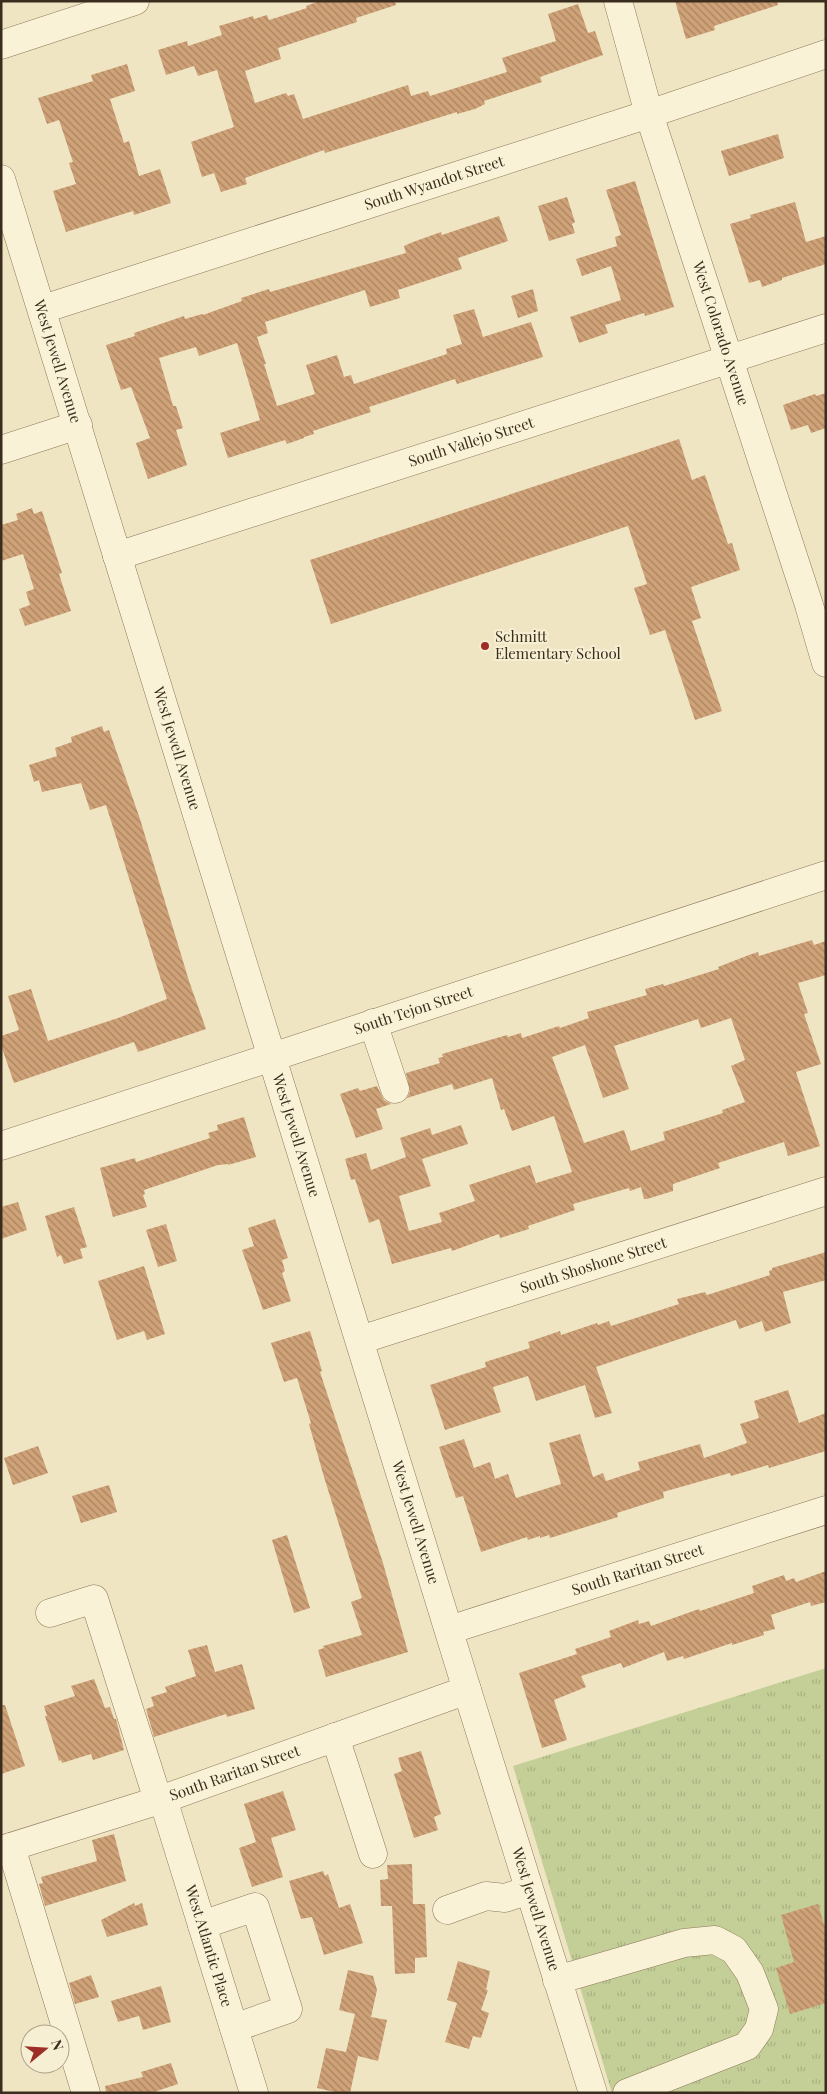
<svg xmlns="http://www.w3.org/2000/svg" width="827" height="2094" font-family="'Playfair Display',serif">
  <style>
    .grass { fill: url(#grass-tufts) }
    .building { fill: url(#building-back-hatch); fill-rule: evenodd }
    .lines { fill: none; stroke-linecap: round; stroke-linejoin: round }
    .minor-casing { stroke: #8b7759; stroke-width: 29 }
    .minor { stroke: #faf2d7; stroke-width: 28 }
    .poi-dot { fill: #9c2e27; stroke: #f7efd3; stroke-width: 2 }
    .labels { text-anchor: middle; stroke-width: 4; stroke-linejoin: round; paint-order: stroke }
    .street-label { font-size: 15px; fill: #3a2d1e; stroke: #f7efd3 }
    .poi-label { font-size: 15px; fill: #3a2d1e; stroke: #f7efd3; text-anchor: start }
  </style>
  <defs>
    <pattern id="grass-tufts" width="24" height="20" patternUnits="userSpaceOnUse" patternTransform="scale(1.25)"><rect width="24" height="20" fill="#c4ce97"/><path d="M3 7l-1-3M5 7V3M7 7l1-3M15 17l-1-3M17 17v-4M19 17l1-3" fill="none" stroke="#a9b182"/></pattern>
    <pattern id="building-back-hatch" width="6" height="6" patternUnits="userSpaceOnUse" patternTransform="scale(1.25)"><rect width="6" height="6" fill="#cfa278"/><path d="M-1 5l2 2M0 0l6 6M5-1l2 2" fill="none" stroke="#a98462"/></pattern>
  </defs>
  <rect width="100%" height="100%" fill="#f0e5c3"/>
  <path class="grass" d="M826,1668V2093H612L513,1766Z"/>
  <g class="building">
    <path d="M320,1H395L396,5L356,18L357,22L278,48L281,59L245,71L255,103L286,93L288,96L294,94L303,119L408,85L411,96L428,91L430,96L507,72L502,58L556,41L548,14L578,4L588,33L595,31L603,55L540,77L542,82L484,101L485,104L475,109L457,114V112L325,153L324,150L245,178L247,184L221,192L214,173L202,177L191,142L234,127L217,70L198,76L194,66L166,75L158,50L187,41L188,46L222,35L219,26L253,16L254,19L267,15L269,20L307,8L306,6Z"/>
    <path d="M675,1H777L778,5L714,26L715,30L686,39Z"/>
    <path d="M127,64L135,91L110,99L124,143L129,141L139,176L160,169L171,203L134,215L133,211L66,232L53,191L76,184L69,163L73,162L59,120L47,124L38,98L93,81L91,75Z"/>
    <path d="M778,134L784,158L729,176L721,151Z"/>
    <path d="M635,181L674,307L645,316L644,313L605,325L608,333L579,343L570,317L621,300L611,266L582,276L576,259L617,246L615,237L621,235L606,190Z"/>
    <path d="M567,197L575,222L572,224L575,233L549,241L538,206Z"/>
    <path d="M795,202L806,242L826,236V264L782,278V280L762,287L760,280L749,283L730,224L751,218L750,215Z"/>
    <path d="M499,216L508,241L458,258L462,269L398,290L400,298L370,307L365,290L265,322L268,333L257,337L266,364H264L277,406L315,394L306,365L337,355L344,377L351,375L354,384L447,354L446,349L462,344L453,315L474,309L483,337L531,322L543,357L457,384L455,379L397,398L369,407L371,412L313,431L314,434L304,437V438L287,444L285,440L228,458L220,433L260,420L237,343L199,356L196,347L159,358L173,406H176L183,428L176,430L187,465L148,479L136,443L150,438L131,387L121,390L106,345L135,336L134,333L184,316L185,319L202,314L203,315L242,301L241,298L269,289L270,292L406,253L404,246L413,242L441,232L442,235Z"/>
    <path d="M533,289L538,311L518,318L511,296Z"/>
    <path d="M826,393V428L811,433L808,425L791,430L783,405L815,394L816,396Z"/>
    <path d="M679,439L692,480L705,475L728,544L732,543L740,570L691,587L701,618L692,621L722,711L695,720L665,630L650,635L634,588L647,584L628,526L331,624L310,560Z"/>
    <path d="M32,508L34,514L42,511L62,573L59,574L71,611L25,626L19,609L30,605L26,592L34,589L23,554L1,561V525L18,520L16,514Z"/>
    <path d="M102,726L104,732L109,730L140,819L189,981L206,1029L138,1052L134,1042L14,1083L1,1045V1036L19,1030L8,996L31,989L48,1041L118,1018L167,999L106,805L90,810L81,783L42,792L39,780L34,782L29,765L57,756L55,748L72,742L71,737Z"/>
    <path d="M812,940L814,945L826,941V975L798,983L808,1013L804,1014L821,1064L796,1072L820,1146L788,1156L784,1142L718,1163L720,1168L673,1184V1191L647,1199H644L641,1187L630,1191L629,1188L573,1204L575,1210L528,1226L529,1229L500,1238L499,1234L452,1251L451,1248L392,1264L379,1219L369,1223L355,1179L351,1180L345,1159L366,1153L371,1170L406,1157L400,1138L430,1128L432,1135L461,1125L468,1144L422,1159L431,1186L399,1196L409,1231L442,1222L439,1213L475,1201L469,1185L530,1165L536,1183L572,1172L554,1116L512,1131L504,1109L501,1110L492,1078L454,1090L452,1084L407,1098L410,1092L406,1073L440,1063L438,1058L443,1057L442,1054L507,1035L508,1037L521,1033L522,1038L559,1026L560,1028L589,1018L587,1012L647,995L645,989L663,984L664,986L719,969L718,967L749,955L758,952L759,956ZM731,1018L745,1060L731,1066L745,1102L722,1110L723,1113L663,1132L665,1140L631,1151L624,1130L584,1143L552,1057L585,1045L603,1098L629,1089L614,1046L698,1019L701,1028Z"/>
    <path d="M377,1086L384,1100L391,1104L376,1109L383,1129L356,1138L340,1094L358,1088L360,1091Z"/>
    <path d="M244,1117L256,1157L228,1165V1164L218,1165L144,1190L145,1194L143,1195L147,1207L113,1217L100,1168L135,1158L136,1162L210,1138L208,1133L218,1130L217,1125Z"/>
    <path d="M18,1202L27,1230L1,1239V1207Z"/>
    <path d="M74,1207L87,1247L80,1249L83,1258L64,1264L61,1255L57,1257L45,1216Z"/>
    <path d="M275,1219L288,1258L282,1260L285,1271L282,1273L291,1301L263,1310L242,1250L254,1246L248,1228Z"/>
    <path d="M166,1224L177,1261L158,1267L146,1230Z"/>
    <path d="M826,1252V1280L783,1292L791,1323L765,1332L762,1321L739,1329L736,1320L596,1367L612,1413L595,1418L585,1385L536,1401L528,1376L493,1387L501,1412L445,1430L430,1385L486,1367L485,1362L530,1348L528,1342L560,1331L561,1335L597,1323L598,1325L609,1321L611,1326L679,1304L677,1299L705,1292L707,1295L770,1275L769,1271L772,1270V1268Z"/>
    <path d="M144,1266L165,1334L147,1340L144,1331L117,1340L98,1281Z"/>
    <path d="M310,1331L322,1371L320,1372L383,1563L408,1652L326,1677L318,1650L324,1648L323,1646L362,1635L351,1602L362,1598L324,1477L309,1424L311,1423L297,1378L284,1382L271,1343Z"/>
    <path d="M788,1390L799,1423L826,1413V1451L769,1468L768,1465L731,1476L730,1473L663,1492L664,1498L617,1513L618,1517L589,1526L550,1538L549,1535L540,1538V1536L528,1540L527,1537L481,1552L463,1496L456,1498L439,1447L464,1439L474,1468L490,1462L495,1479L508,1474L516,1498L561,1484L549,1443L580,1434L593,1477L603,1473L606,1481L640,1470L638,1462L700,1444L704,1458L747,1443L740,1424L759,1418L754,1401Z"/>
    <path d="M38,1446L48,1473L13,1485L4,1458Z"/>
    <path d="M109,1485L117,1512L81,1523L72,1496Z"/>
    <path d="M287,1535L310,1608L294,1613L272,1540Z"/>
    <path d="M826,1571V1602L811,1606L810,1602L771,1615L775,1629L763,1632L764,1635L732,1645V1643L684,1659L683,1656L667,1661L664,1652L623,1668L621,1663L581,1676L586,1687L554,1700L567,1740L542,1748L519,1673L577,1654L575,1649L611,1637L609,1631L638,1620L639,1624L649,1621L651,1626L699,1609L700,1611L754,1593L752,1586L784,1575L786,1581L794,1578L796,1582Z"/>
    <path d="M207,1645L215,1672L242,1664L255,1709L227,1717L226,1714L154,1737L146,1709L154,1706L151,1697L167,1692L165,1687L196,1676L188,1650Z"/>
    <path d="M94,1679L105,1708L110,1707L114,1719H116L124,1750L93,1760L91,1754L62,1763L61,1760L59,1761L45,1716H47L44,1706L75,1696L71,1686Z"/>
    <path d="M1,1705H5L25,1766L1,1774Z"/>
    <path d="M421,1751L441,1814L434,1817L438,1830L414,1838L394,1774L402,1771L398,1758Z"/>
    <path d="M283,1791L296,1830L271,1838L283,1877L252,1887L239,1848L256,1842L244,1804Z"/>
    <path d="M114,1834L126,1881L45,1906L39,1884L43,1883L41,1877L97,1861L92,1840Z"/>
    <path d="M412,1864L413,1904H425L427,1957L415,1958V1973L395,1974L392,1906H381L380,1880L388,1879L387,1865Z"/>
    <path d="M323,1871L325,1876L328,1874L339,1908L350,1904L363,1943L324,1955L312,1917L301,1919L289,1881Z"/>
    <path d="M134,1903L135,1906L142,1903L148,1925L107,1937L101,1920Z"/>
    <path d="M818,1904L826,1931V2003L790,2014L776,1968L794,1962L781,1915Z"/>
    <path d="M458,1961L490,1971L486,1990H488L481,2010L489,2013L481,2038L473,2036L469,2049L445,2042L457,2003L447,2000Z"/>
    <path d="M348,1970L373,1976L377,1990L371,2017L387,2020L378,2061L358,2056L350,2093H339L317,2088L326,2048L346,2052L355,2014L339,2010Z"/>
    <path d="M91,1975L99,1997L75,2004L69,1983Z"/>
    <path d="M161,1986L171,2022L143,2030L139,2016L118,2022L111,2001Z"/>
    <path d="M171,2063L178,2084L151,2093H106L105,2086L143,2077L141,2072Z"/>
  </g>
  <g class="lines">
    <defs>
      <g id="minor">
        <path id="s1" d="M618,1L649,114L809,605L826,663"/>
        <path d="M1,45L135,1"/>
        <path id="s2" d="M1,179L467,1690L593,2093"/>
        <path id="s3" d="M43,309L649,114L826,54"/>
        <path d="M1,450L78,425"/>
        <path id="s4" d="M117,556L826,328"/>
        <path d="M373,1023L395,1089"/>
        <path id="s5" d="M1,1146L826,875"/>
        <path id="s6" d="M360,1340L826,1191"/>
        <path d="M50,1613L94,1599L158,1800"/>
        <path id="s7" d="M449,1630L826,1510"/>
        <path d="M335,1737L373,1854"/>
        <path id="s8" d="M163,1799L254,2093"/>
        <path d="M11,1847L86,2093"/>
        <path id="s9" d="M1,1850L163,1799L467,1690"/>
        <path d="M447,1910L486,1896L505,1898L529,1890"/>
        <path d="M202,1925L255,1907L288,2009L234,2028"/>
        <path d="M557,1980L684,1943L715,1940L734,1950L750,1973L764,2009L759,2029L747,2046L627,2093"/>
      </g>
    </defs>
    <use href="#minor" class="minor-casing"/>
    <use href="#minor" class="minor"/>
  </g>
  <circle class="poi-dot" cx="485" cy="646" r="5"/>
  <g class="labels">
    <g class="street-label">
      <text dy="5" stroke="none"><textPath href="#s3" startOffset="411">South Wyandot Street</textPath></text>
      <text dy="5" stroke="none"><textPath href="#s1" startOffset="348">West Colorado Avenue</textPath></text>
      <text dy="5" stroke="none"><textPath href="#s2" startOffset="191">West Jewell Avenue</textPath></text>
      <text dy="5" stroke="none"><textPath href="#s4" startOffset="372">South Vallejo Street</textPath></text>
      <text dy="5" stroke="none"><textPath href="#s2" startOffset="596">West Jewell Avenue</textPath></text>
      <text dy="5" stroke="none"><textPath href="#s5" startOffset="434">South Tejon Street</textPath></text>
      <text dy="5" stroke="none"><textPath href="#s2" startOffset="1001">West Jewell Avenue</textPath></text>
      <text dy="5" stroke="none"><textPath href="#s6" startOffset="245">South Shoshone Street</textPath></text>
      <text dy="5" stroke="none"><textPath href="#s2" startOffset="1406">West Jewell Avenue</textPath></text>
      <text dy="5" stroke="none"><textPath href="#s7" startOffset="198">South Raritan Street</textPath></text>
      <text dy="5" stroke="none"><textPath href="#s9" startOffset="246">South Raritan Street</textPath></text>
      <text dy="5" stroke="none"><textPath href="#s2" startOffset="1811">West Jewell Avenue</textPath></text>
      <text dy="5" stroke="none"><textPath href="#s8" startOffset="154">West Atlantic Place</textPath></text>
    </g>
    <g class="poi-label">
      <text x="495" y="642">Schmitt<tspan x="495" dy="17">Elementary School</tspan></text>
    </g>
  </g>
  <rect width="827" height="2094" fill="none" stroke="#3a2d1e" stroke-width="5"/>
  <g transform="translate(45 2049) rotate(72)"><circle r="24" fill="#f7efd3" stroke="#aba18b"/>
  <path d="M0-4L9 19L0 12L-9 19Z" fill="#9c2e27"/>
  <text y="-8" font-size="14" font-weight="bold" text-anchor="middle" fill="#3a2d1e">N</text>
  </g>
</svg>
